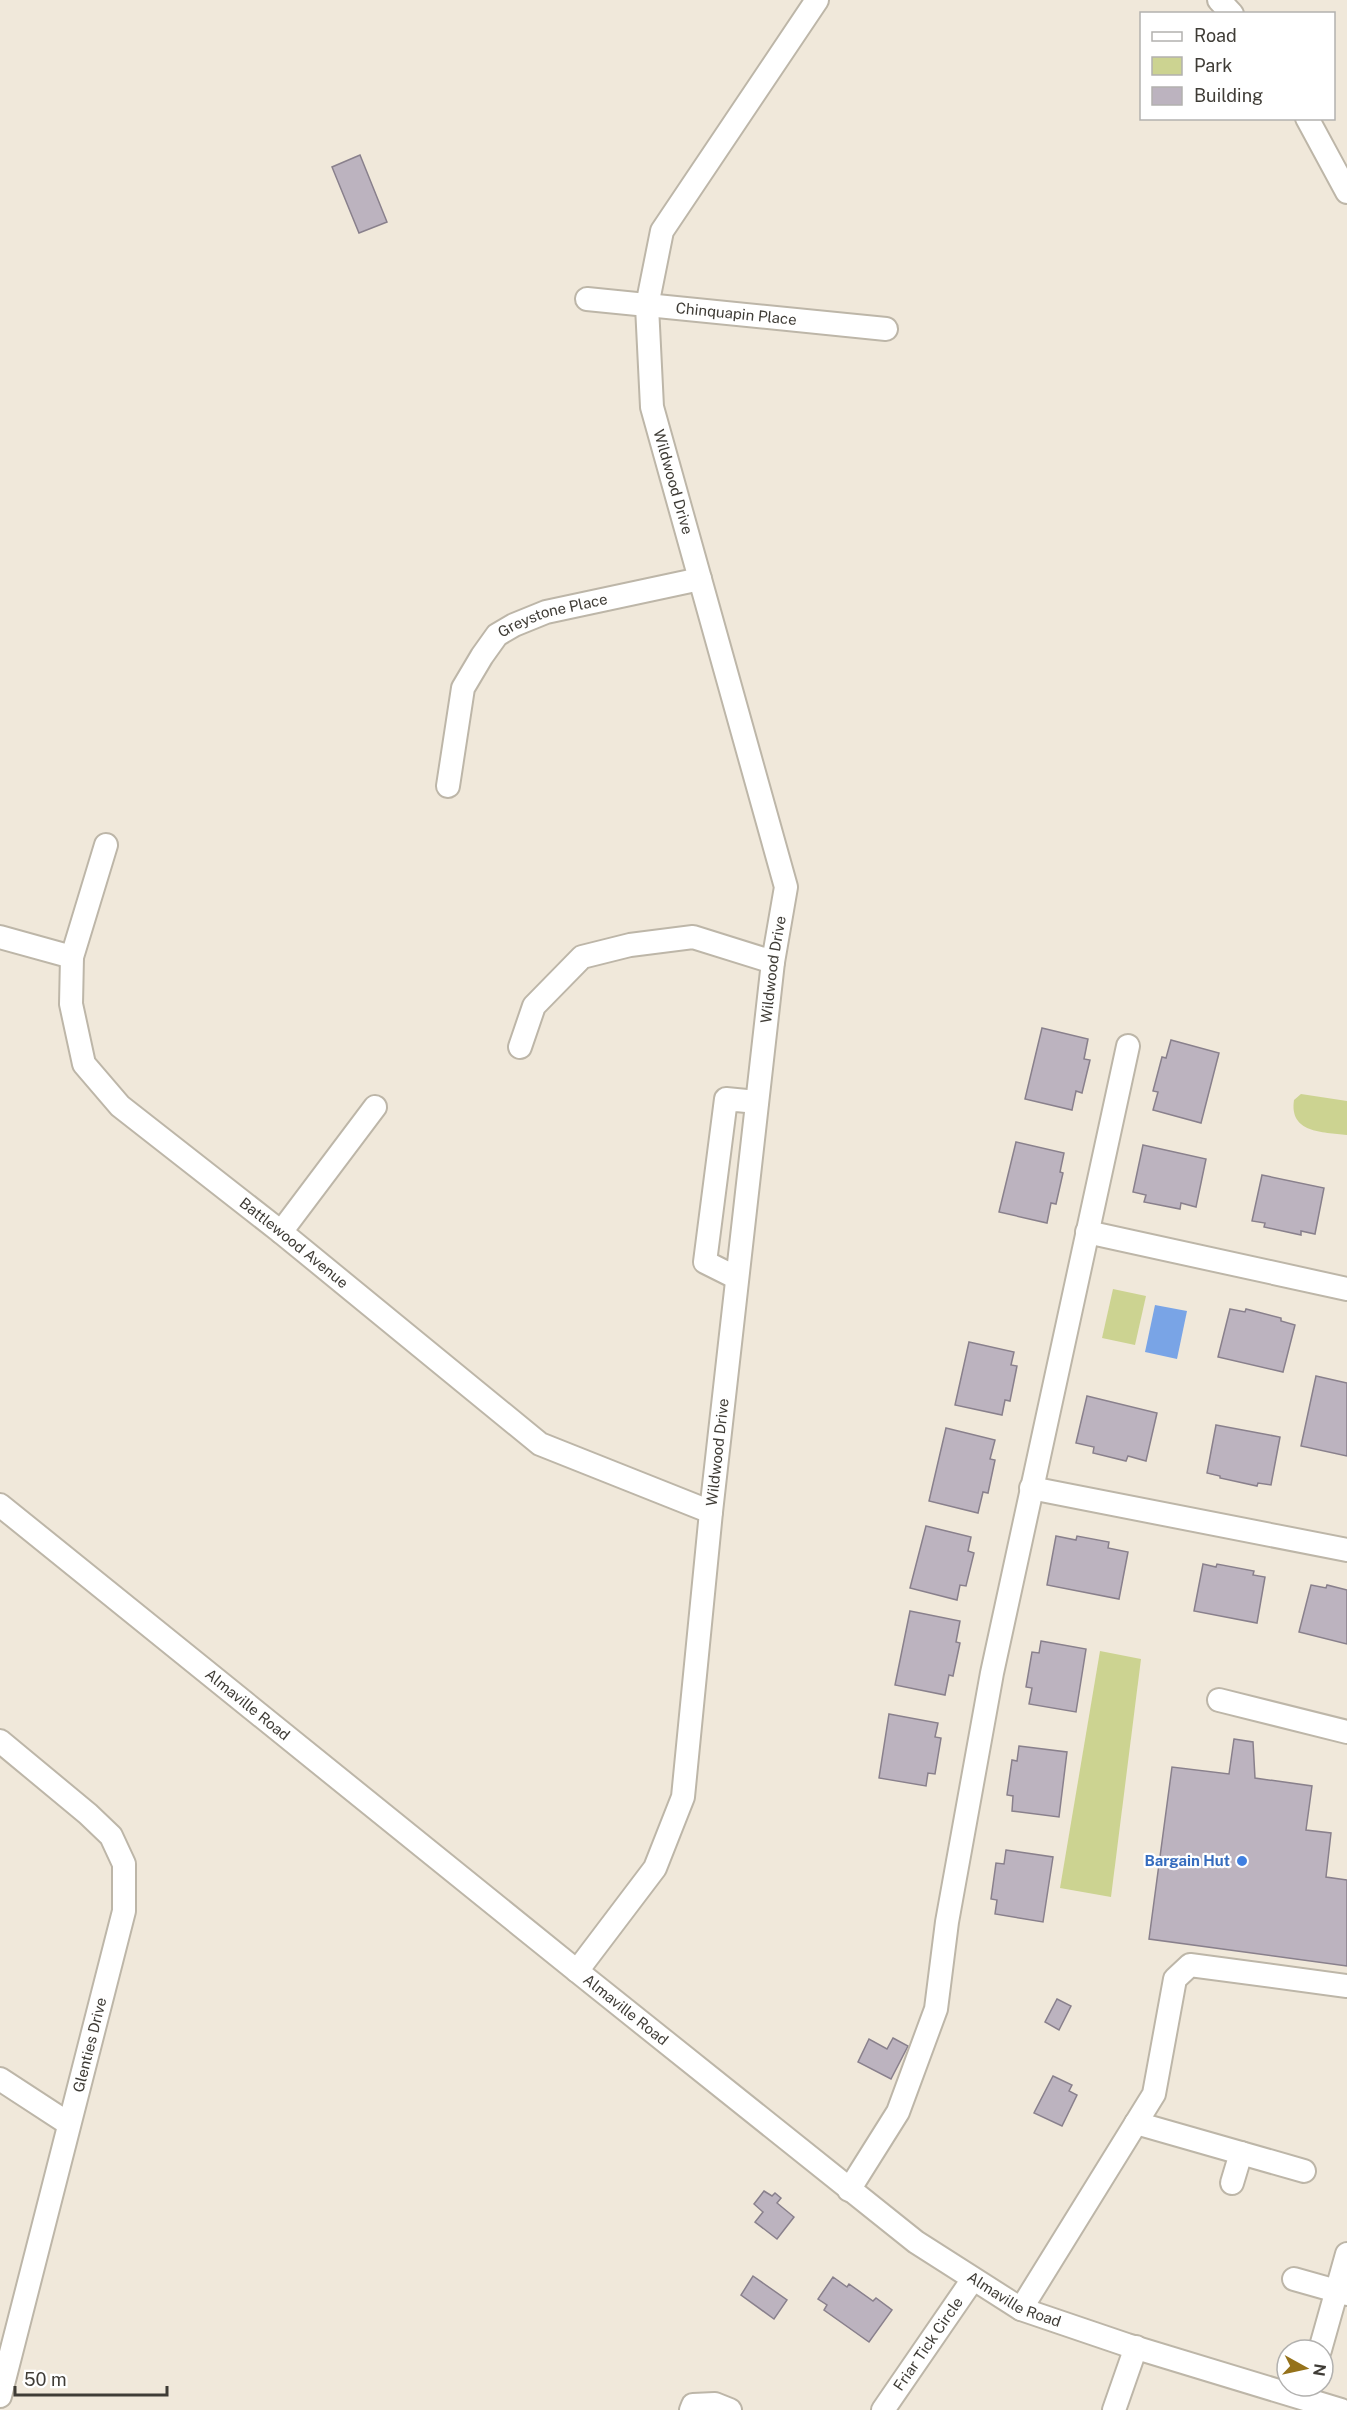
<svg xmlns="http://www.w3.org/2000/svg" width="1347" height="2410" font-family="'Public Sans',sans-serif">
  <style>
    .green { fill: #ccd391 }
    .water { fill: #79a4e6 }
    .building { fill: #bcb3bf; stroke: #89808c; stroke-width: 1.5 }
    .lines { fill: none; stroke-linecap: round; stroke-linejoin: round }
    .minor-casing { stroke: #bdb6a8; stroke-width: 26 }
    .minor { stroke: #fff; stroke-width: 22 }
    .shop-dot { fill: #3f7fe0; stroke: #fff; stroke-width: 2 }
    .labels { text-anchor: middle; stroke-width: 4.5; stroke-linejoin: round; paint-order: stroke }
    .street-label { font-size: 15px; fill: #3f3c36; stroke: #fff }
    .shop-label { font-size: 15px; font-weight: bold; fill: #366cbe; stroke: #fff; text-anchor: end }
  </style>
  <rect width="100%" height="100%" fill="#f0e8da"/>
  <g class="green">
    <path d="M1301,1094L1347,1101V1135C1322,1132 1289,1133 1294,1100Z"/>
    <path d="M1113,1289L1146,1296L1135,1345L1102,1338Z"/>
    <path d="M1100,1651L1141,1659L1111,1897L1060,1888Z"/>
  </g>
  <path class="water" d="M1155,1305L1187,1311L1177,1359L1145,1352Z"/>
  <g class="building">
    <path d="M360,155L387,222L359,233L332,167Z"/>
    <path d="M1042,1028L1088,1039L1084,1059L1090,1060L1082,1093L1076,1091L1072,1110L1025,1099Z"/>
    <path d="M1171,1040L1219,1053L1201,1123L1153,1110L1158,1092L1153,1091L1162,1057L1166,1058Z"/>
    <path d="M1016,1142L1064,1153L1060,1172L1063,1173L1056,1204L1051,1203L1047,1223L999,1212Z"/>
    <path d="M1143,1145L1206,1159L1196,1207L1181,1203L1180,1209L1144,1202L1146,1195L1133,1192Z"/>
    <path d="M1262,1175L1324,1188L1315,1234L1301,1231V1235L1264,1227L1265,1223L1252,1221Z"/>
    <path d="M1230,1309L1245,1312L1246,1309L1281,1318V1321L1295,1325L1283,1372L1218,1357Z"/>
    <path d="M969,1342L1014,1352L1011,1365L1017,1366L1010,1401L1005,1400L1002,1415L955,1405Z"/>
    <path d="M1316,1376L1347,1383V1456L1301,1446Z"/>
    <path d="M1087,1396L1157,1413L1146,1461L1128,1456L1126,1461L1093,1453L1094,1447L1076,1443Z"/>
    <path d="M1216,1425L1280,1437L1271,1485L1258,1483L1257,1486L1220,1478V1476L1207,1473Z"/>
    <path d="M946,1428L995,1440L990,1459L995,1460L988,1493L983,1492L978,1513L929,1501Z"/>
    <path d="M926,1526L971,1537L968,1551L974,1553L966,1586L960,1585L957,1600L910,1588Z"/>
    <path d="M1056,1536L1076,1540L1077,1536L1109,1542L1108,1548L1128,1552L1119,1599L1047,1585Z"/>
    <path d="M1203,1564L1216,1567L1217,1564L1254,1571L1253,1575L1265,1577L1257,1623L1194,1611Z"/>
    <path d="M1311,1585L1326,1588L1327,1585L1347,1590V1644L1299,1632Z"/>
    <path d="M910,1611L960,1621L956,1642L960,1643L953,1676L949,1675L945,1695L895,1685Z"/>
    <path d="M1041,1641L1086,1649L1076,1712L1029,1704L1032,1688L1026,1687L1032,1652L1039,1653Z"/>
    <path d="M889,1714L938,1723L935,1737L941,1738L935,1774L928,1773L926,1786L879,1778Z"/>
    <path d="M1234,1739L1253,1742L1255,1778L1312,1786L1306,1830L1331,1833L1326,1877L1347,1880V1966L1149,1939L1172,1767L1229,1774Z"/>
    <path d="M1019,1746L1067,1752L1059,1817L1012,1811L1013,1796L1007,1795L1012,1760L1017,1761Z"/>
    <path d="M1006,1850L1053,1857L1043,1922L995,1914L997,1900L991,1899L996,1863L1004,1864Z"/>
    <path d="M1057,1999L1071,2006L1059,2030L1045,2022Z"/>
    <path d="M893,2038L908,2046L891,2079L858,2062L869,2039L887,2049Z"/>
    <path d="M1053,2076L1072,2085L1069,2091L1077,2095L1062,2126L1034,2113Z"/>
    <path d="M764,2191L772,2196L775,2193L781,2198L777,2203L794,2217L777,2239L755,2222L763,2212L754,2204Z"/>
    <path d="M753,2276L787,2300L774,2319L741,2295Z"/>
    <path d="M833,2277L847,2287L849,2284L873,2301L876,2298L892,2310L869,2342L824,2310L827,2305L818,2299Z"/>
  </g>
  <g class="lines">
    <defs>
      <g id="minor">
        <path d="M1219,0L1232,14"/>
        <path d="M1307,118L1347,192"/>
        <path id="s1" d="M587,299L886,329"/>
        <path id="s2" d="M448,786L463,688L482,656L497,635L514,625L546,612L700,579"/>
        <path id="s3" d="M106,845L72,957L71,1004L84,1064L120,1106L281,1232L540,1444L711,1512"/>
        <path d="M0,937L72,957"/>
        <path d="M520,1047L534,1006L582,957L630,945L693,937L773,962"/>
        <path d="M281,1232L375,1107"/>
        <path d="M1087,1232L1347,1289"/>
        <path d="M737,1278L705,1262L726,1099L757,1102"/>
        <path d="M1031,1488L1347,1550"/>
        <path id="s4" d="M0,1505L577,1971L916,2242L1021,2309L1127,2345L1341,2410"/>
        <path d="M1219,1700L1347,1732"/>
        <path d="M0,1741L88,1814L111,1836L124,1864V1911L0,2396"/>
        <path id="s5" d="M577,1971L655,1868L683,1797L711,1512L773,962L786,887L652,407L647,306L662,231L817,0"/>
        <path d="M0,2079L69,2124"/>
        <path d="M1136,2123L1304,2171"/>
        <path d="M1232,2183L1241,2153"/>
        <path d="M849,2190L898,2112L936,2009L947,1922L992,1673L1128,1046"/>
        <path d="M1294,2279L1347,2294"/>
        <path d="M1021,2309L1154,2094L1175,1979L1190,1965L1347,1986"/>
        <path d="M1320,2350L1347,2254"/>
        <path d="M691,2410L693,2405L715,2404L730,2410"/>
        <path id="s6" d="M883,2410L973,2279"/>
        <path d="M1114,2410L1136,2347"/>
      </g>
    </defs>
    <use href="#minor" class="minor-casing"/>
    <use href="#minor" class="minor"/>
  </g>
  <circle class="shop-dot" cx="1242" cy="1861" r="6"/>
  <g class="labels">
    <g class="street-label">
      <text dy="5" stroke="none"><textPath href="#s1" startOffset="150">Chinquapin Place</textPath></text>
      <text transform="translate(673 482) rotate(74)" y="5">Wildwood Drive</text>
      <text dy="5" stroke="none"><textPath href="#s2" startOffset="222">Greystone Place</textPath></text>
      <text dy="5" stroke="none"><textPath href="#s5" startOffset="1038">Wildwood Drive</textPath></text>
      <text dy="5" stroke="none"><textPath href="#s3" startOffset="502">Battlewood Avenue</textPath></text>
      <text dy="5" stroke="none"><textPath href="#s5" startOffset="552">Wildwood Drive</textPath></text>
      <text dy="5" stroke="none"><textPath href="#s4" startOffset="318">Almaville Road</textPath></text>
      <text dy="5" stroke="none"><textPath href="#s4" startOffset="804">Almaville Road</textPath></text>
      <text transform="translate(90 2045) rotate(-76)" y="5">Glenties Drive</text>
      <text dy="5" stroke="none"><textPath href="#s4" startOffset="1290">Almaville Road</textPath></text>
      <text dy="5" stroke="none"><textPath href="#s6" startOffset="80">Friar Tick Circle</textPath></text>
    </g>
    <g class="shop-label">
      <text x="1230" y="1866">Bargain Hut</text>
    </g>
  </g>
  <rect x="1140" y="12" width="195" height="108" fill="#ffffff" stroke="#b2b1af" stroke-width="1.5"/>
  <rect x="1152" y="32" width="30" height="9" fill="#ffffff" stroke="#b2b1af" stroke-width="1.5"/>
  <text x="1194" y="42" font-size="18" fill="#3f3c36">Road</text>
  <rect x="1152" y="57" width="30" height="18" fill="#ccd391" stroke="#b2b1af" stroke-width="1.5"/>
  <text x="1194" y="72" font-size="18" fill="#3f3c36">Park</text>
  <rect x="1152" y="87" width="30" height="18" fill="#bcb3bf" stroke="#b2b1af" stroke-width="1.5"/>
  <text x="1194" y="102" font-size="18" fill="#3f3c36">Building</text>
  <g transform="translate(1305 2368) rotate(98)"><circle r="28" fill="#ffffff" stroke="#b2b1af" stroke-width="1.5"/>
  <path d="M0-4.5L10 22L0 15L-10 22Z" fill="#95721b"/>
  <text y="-9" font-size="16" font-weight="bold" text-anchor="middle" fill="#3f3c36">N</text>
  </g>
  <path d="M15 2386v9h152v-9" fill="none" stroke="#3f3c36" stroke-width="3"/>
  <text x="24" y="2386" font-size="18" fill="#3f3c36" stroke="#ffffff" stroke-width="4.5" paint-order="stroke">50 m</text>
</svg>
